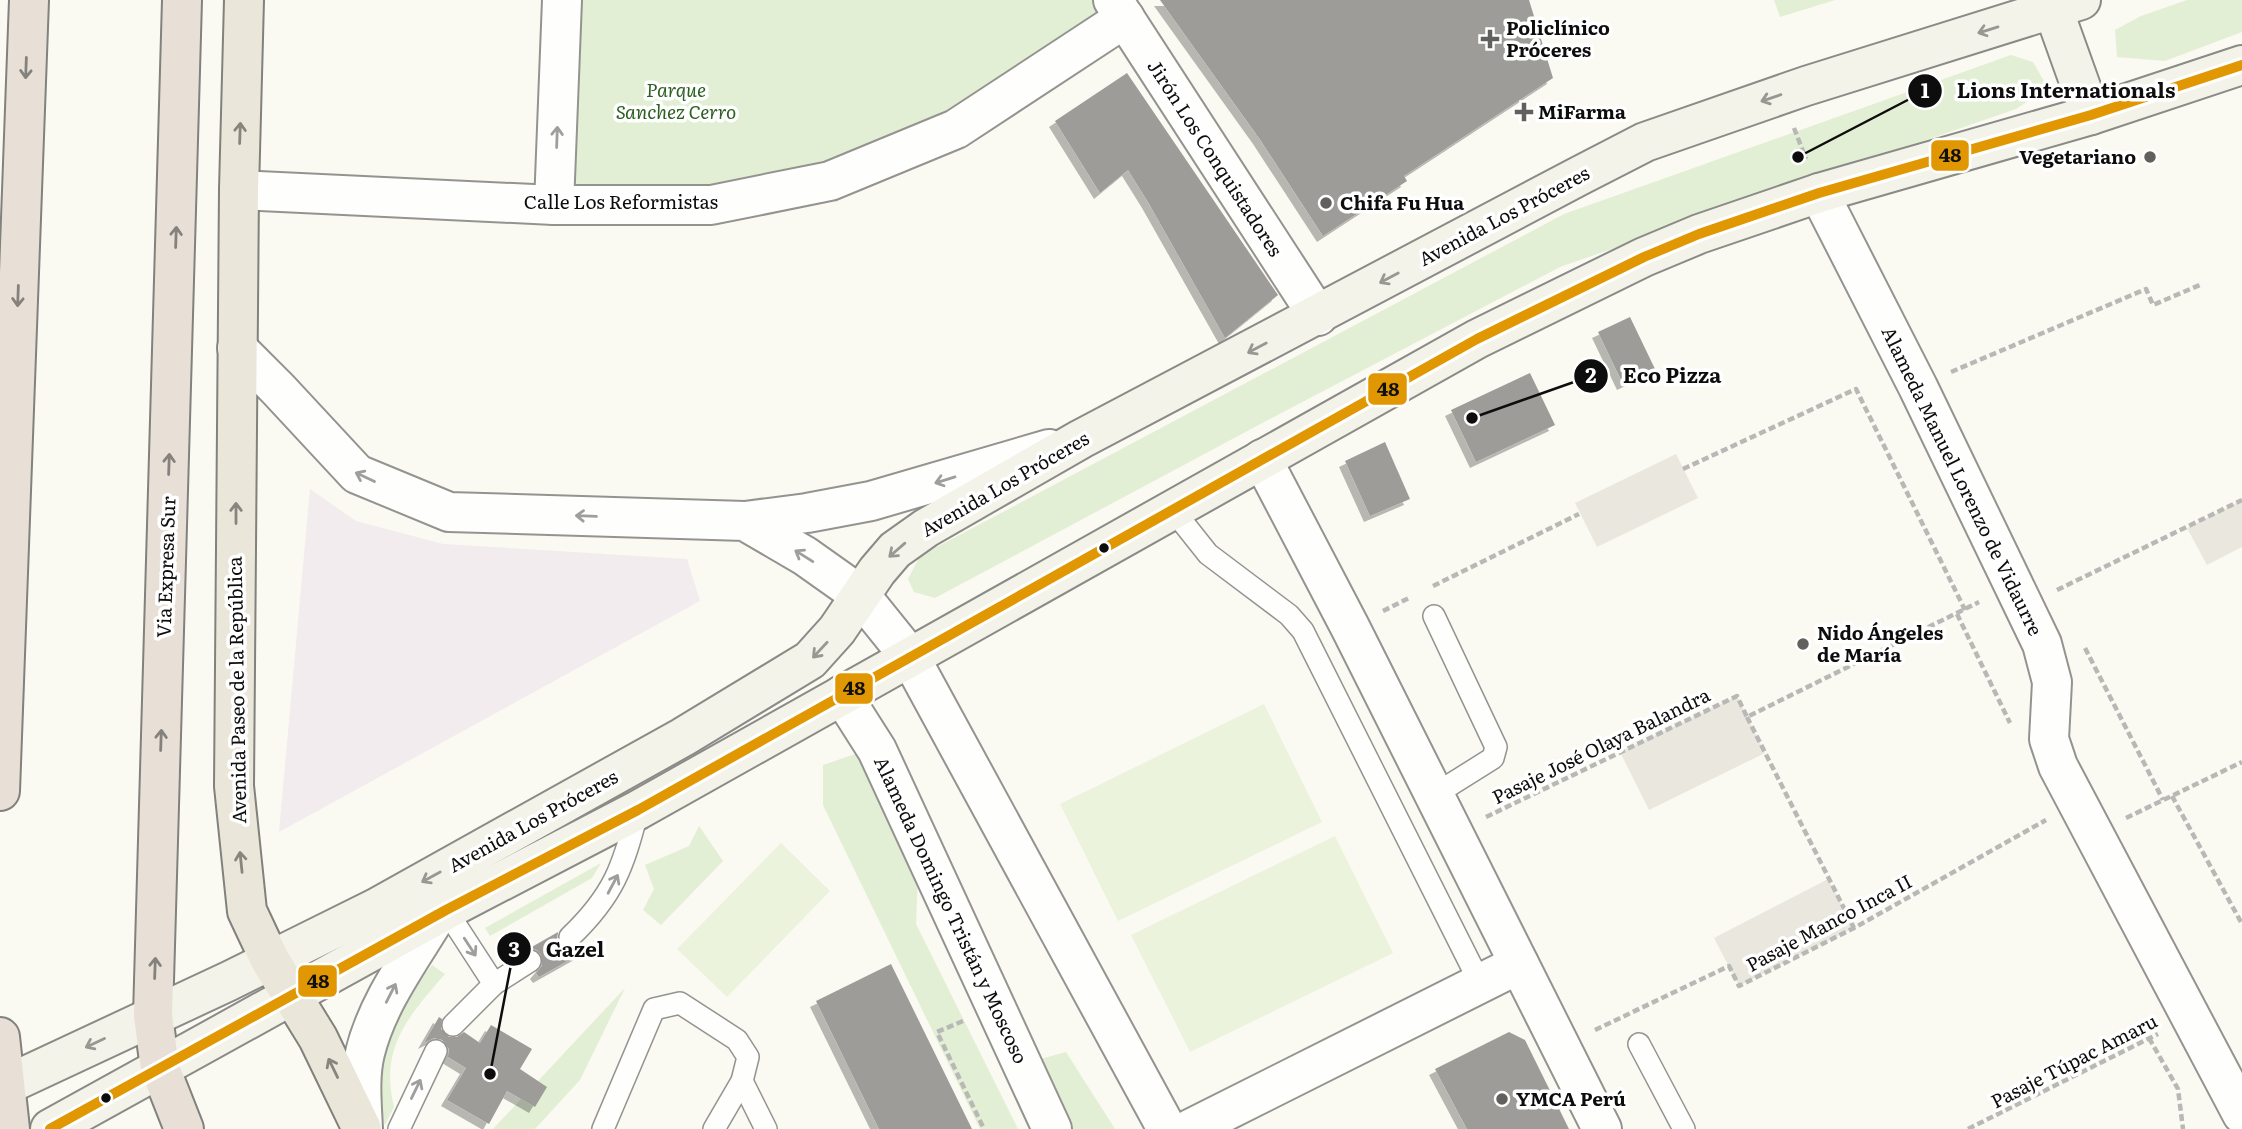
<svg xmlns="http://www.w3.org/2000/svg" width="2242" height="1129" font-family="Literata,serif">
  <style>
    .industrial { fill: #f2ecee }
    .green { fill: #e3efd4 }
    .pitch { fill: #ecf3dd }
    .plaza { fill: #eae8de }
    .building { fill: #9e9c98; filter: url(#shadow) }
    .lines { fill: none; stroke-linecap: round; stroke-linejoin: round }
    .lane-casing { stroke: #949390; stroke-width: 24 }
    .street-casing { stroke: #949390; stroke-width: 42 }
    .secondary-casing { stroke: #8a8a87; stroke-width: 42 }
    .primary-casing { stroke: #81817d; stroke-width: 42 }
    .highway-casing { stroke: #81817d; stroke-width: 42 }
    .path { stroke: #b8b8b6; stroke-width: 4.5; stroke-dasharray: 7 3.5; stroke-linecap: butt }
    .lane { stroke: #fefefd; stroke-width: 21 }
    .street { stroke: #fefefd; stroke-width: 38 }
    .secondary { stroke: #f4f3ea; stroke-width: 38 }
    .primary { stroke: #eae7da; stroke-width: 38 }
    .highway { stroke: #e8e0d7; stroke-width: 38 }
    .bus-1-casing { stroke: #fff; stroke-width: 16 }
    .bus-1 { stroke: #e09701; stroke-width: 10 }
    .oneway { stroke: #989792 }
    .oneway2 { stroke: #85817c }
    .oneway3 { stroke: #87857e }
    .oneway4 { stroke: #9e9e9d }
    .poi-dot { fill: #60605d; stroke: #fff; stroke-width: 2.5 }
    .bus-dot { fill: #0d0d0d; stroke: #fff; stroke-width: 2.5 }
    .labels { text-anchor: middle; stroke-width: 7; stroke-linejoin: round; paint-order: stroke }
    .poi-label { font-size: 19px; font-weight: bold; fill: #0d0d0d; stroke: #fff; text-anchor: start }
    .park-label { font-size: 19px; font-style: italic; fill: #2e6022; stroke: #fff }
    .street-label { font-size: 19px; fill: #0d0d0d; stroke: #fff }
    .leader { fill: none; stroke: #0d0d0d; stroke-width: 2.5 }
    .callout-dot { fill: #0d0d0d; stroke: #fff; stroke-width: 2.5 }
    .mark-label { font-size: 21px; text-anchor: middle; font-weight: bold; fill: #fff }
    .callout-label { font-size: 21px; text-anchor: middle; font-weight: bold; fill: #0d0d0d; stroke: #fff; stroke-width: 7; stroke-linejoin: round; paint-order: stroke }
    .line-badge { stroke: #fff; stroke-width: 2.5 }
    .pale-badge-label { font-size: 19px; text-anchor: middle; font-weight: bold; fill: #111 }
  </style>
  <defs>
    <filter id="shadow"><feDropShadow dx="-6" dy="6" stdDeviation="0" flood-color="#0004"/></filter>
  </defs>
  <rect width="100%" height="100%" fill="#faf9f2"/>
  <path class="industrial" d="M310,489L356,521L443,544L687,559L700,601L279,832Z"/>
  <g class="green">
    <path d="M562,0H1113L1125,18L830,181L554,205Z"/>
    <path d="M1774,0H1835L1780,17Z"/>
    <path d="M2187,0H2242V32L2165,61L2117,57L2115,30L2141,16Z"/>
    <path d="M2011,55L2033,62L2048,88L2016,109L1560,267L1253,428L935,598L914,592L908,579L920,556L1564,214Z"/>
    <path d="M870,749L919,849L916,924L1018,1129H980L823,805V765Z"/>
    <path d="M699,826L723,861L661,925L643,910L654,889L645,865L689,846Z"/>
    <path d="M601,863L592,878L490,936L485,928Z"/>
    <path d="M432,965L445,974C409,1016 379,1047 394,1107L385,1125L376,1107L388,1020Z"/>
    <path d="M625,988L580,1080L535,1129H493Z"/>
    <path d="M1066,1052L1115,1129H1067L1033,1061Z"/>
  </g>
  <g class="pitch">
    <path d="M1264,704L1322,822L1118,921L1060,804Z"/>
    <path d="M1335,836L1393,953L1190,1052L1131,935Z"/>
    <path d="M781,843L830,891L727,997L677,949Z"/>
  </g>
  <g class="plaza">
    <path d="M1676,454L1698,498L1597,547L1575,503Z"/>
    <path d="M2242,500V547L2207,565L2187,528Z"/>
    <path d="M1737,696L1765,753L1649,810L1620,752Z"/>
    <path d="M1828,879L1854,928L1739,986L1714,938Z"/>
  </g>
  <g class="building">
    <path d="M1160,0H1529L1553,78L1404,176L1407,181L1323,236L1259,138Z"/>
    <path d="M1127,73L1278,295L1225,338L1148,202L1128,170L1100,193L1055,121Z"/>
    <path d="M1630,317L1655,369L1623,384L1598,332Z"/>
    <path d="M1530,373L1555,425L1476,462L1451,410Z"/>
    <path d="M1385,442L1410,499L1370,516L1345,461Z"/>
    <path d="M558,932L557,940L560,946L567,950L577,948L580,954L539,977L536,973L542,966L541,955L537,950L530,948Z"/>
    <path d="M891,964L972,1129H879L816,1001Z"/>
    <path d="M439,1017L442,1019L441,1029L449,1037H457L464,1032L480,1043L491,1025L532,1049L520,1069L547,1087L535,1107L507,1091L489,1124L447,1100L466,1068L448,1057L449,1049L442,1040L434,1038L424,1043Z"/>
    <path d="M1509,1032L1525,1040L1569,1129H1467L1435,1069Z"/>
  </g>
  <g class="lines">
    <defs>
      <g id="lane">
        <path d="M1173,510L1208,554L1289,615L1303,631L1480,983"/>
        <path d="M1434,795L1493,758L1496,747L1434,616"/>
        <path d="M446,910L494,984"/>
        <path d="M570,937C614,895 623,867 638,810"/>
        <path d="M453,1025L494,984L530,961"/>
        <path d="M1639,1044L1684,1129"/>
        <path d="M742,1081L766,1129"/>
        <path d="M399,1129L436,1051"/>
        <path d="M603,1129L654,1009L680,1003L737,1040L748,1057L742,1081L714,1129"/>
      </g>
      <g id="street">
        <path d="M1113,0L1318,316"/>
        <path d="M239,190L554,205H711L830,181L956,129L1125,18"/>
        <path d="M1819,193L1918,387L2042,644L2052,682L2049,739L2058,766L2242,1114"/>
        <path d="M554,205L562,0"/>
        <path d="M237,348L278,389L357,474L449,512L745,521L805,556L860,595L910,657L1167,1129"/>
        <path d="M1262,459L1350,627L1602,1129"/>
        <path d="M745,521L807,513L871,501L1049,449"/>
        <path d="M842,695L877,750L1052,1129"/>
        <path d="M363,1129C362,1105 359,1077 365,1053C377,1003 411,958 437,915"/>
        <path d="M1190,1129L1519,964"/>
      </g>
      <g id="secondary">
        <path d="M2053,9L2091,115"/>
        <path d="M0,1088L229,981L376,908L683,737L810,660L837,630L877,571L895,550L926,528L1081,439L1579,176L1645,142L1806,86L2081,0"/>
        <path d="M50,1129L446,910L638,810L1477,339L1644,257L1699,234L1819,193L2091,115L2242,65"/>
      </g>
      <path id="primary" d="M244,0L239,190L234,786L247,911L270,960L318,1038L362,1129"/>
      <g id="highway">
        <path d="M182,0L153,1016L160,1068L184,1129"/>
        <path d="M0,791L29,0"/>
        <path d="M0,1037L10,1129"/>
      </g>
    </defs>
    <use href="#lane" class="lane-casing"/>
    <use href="#street" class="street-casing"/>
    <use href="#secondary" class="secondary-casing"/>
    <use href="#primary" class="primary-casing"/>
    <use href="#highway" class="highway-casing"/>
    <g class="path">
      <path d="M1794,128L1806,159"/>
      <path d="M1951,372L2146,289L2153,305L2202,284"/>
      <path d="M1683,469L1856,389L1965,610"/>
      <path d="M1433,586L1579,514"/>
      <path d="M2057,590L2242,500"/>
      <path d="M1383,611L1409,598"/>
      <path d="M1957,614L2010,723"/>
      <path d="M2085,648L2163,800"/>
      <path d="M1747,717L1854,928"/>
      <path d="M2172,796L2242,924"/>
      <path d="M1486,817L1737,696L1747,717L1979,602"/>
      <path d="M2126,818L2242,762"/>
      <path d="M963,1021L937,1032L984,1129"/>
      <path d="M1595,1030L1729,966L1739,986L1854,928L2046,820"/>
      <path d="M2149,1038L2178,1089L2183,1129"/>
      <path d="M1968,1129L2158,1034"/>
    </g>
    <use href="#lane" class="lane"/>
    <use href="#street" class="street"/>
    <use href="#secondary" class="secondary"/>
    <use href="#primary" class="primary"/>
    <use href="#highway" class="highway"/>
    <defs>
      <path id="bus-1" d="M50,1129L446,910L638,810L1477,339L1644,257L1699,234L1819,193L2091,115L2242,65"/>
    </defs>
    <use href="#bus-1" class="bus-1-casing"/>
    <use href="#bus-1" class="bus-1"/>
  </g>
  <defs><path id="oneway-shaft" d="M-6 0H5M1.5-3L5.5 0L1.5 3" fill="none" stroke-width="1.6" stroke-linecap="round" stroke-linejoin="round" transform="scale(1.75)"/></defs>
  <g class="oneway">
    <use href="#oneway-shaft" transform="translate(1988 30) rotate(163)"/>
    <use href="#oneway-shaft" transform="translate(1771 98) rotate(161)"/>
    <use href="#oneway-shaft" transform="translate(1389 278) rotate(152)"/>
    <use href="#oneway-shaft" transform="translate(1257 348) rotate(152)"/>
    <use href="#oneway-shaft" transform="translate(897 550) rotate(139)"/>
    <use href="#oneway-shaft" transform="translate(820 650) rotate(133)"/>
    <use href="#oneway-shaft" transform="translate(431 877) rotate(151)"/>
    <use href="#oneway-shaft" transform="translate(95 1043) rotate(155)"/>
  </g>
  <g class="oneway2">
    <use href="#oneway-shaft" transform="translate(26 68) rotate(92)"/>
    <use href="#oneway-shaft" transform="translate(176 237) rotate(-88)"/>
    <use href="#oneway-shaft" transform="translate(18 296) rotate(92)"/>
    <use href="#oneway-shaft" transform="translate(169 464) rotate(-88)"/>
    <use href="#oneway-shaft" transform="translate(161 740) rotate(-88)"/>
    <use href="#oneway-shaft" transform="translate(155 968) rotate(-88)"/>
  </g>
  <g class="oneway3">
    <use href="#oneway-shaft" transform="translate(240 133) rotate(-88)"/>
    <use href="#oneway-shaft" transform="translate(236 513) rotate(-90)"/>
    <use href="#oneway-shaft" transform="translate(241 862) rotate(-96)"/>
    <use href="#oneway-shaft" transform="translate(333 1068) rotate(-116)"/>
  </g>
  <g class="oneway4">
    <use href="#oneway-shaft" transform="translate(557 137) rotate(-88)"/>
    <use href="#oneway-shaft" transform="translate(365 477) rotate(-155)"/>
    <use href="#oneway-shaft" transform="translate(945 480) rotate(163)"/>
    <use href="#oneway-shaft" transform="translate(586 516) rotate(-178)"/>
    <use href="#oneway-shaft" transform="translate(804 556) rotate(-148)"/>
    <use href="#oneway-shaft" transform="translate(613 884) rotate(-62)"/>
    <use href="#oneway-shaft" transform="translate(470 947) rotate(57)"/>
    <use href="#oneway-shaft" transform="translate(391 993) rotate(-63)"/>
    <use href="#oneway-shaft" transform="translate(416 1089) rotate(-64)"/>
  </g>
  <g class="poi-dot">
    <path d="M1486.5 28.5h7v7h7v7h-7v7h-7v-7h-7v-7h7z"/>
    <path d="M1520.5 101.5h7v7h7v7h-7v7h-7v-7h-7v-7h7z"/>
    <circle cx="2150" cy="157" r="7"/>
    <circle cx="1326" cy="203" r="7"/>
    <circle cx="1803" cy="644" r="7"/>
    <circle cx="1502" cy="1099" r="7"/>
  </g>
  <g class="bus-dot">
    <circle cx="1104" cy="548" r="6"/>
    <circle cx="106" cy="1098" r="6"/>
  </g>
  <g class="labels">
    <g class="poi-label">
      <text x="1506" y="35">Policlínico<tspan x="1506" dy="22">Próceres</tspan></text>
      <text x="1538" y="119">MiFarma</text>
      <text x="2136" y="164" text-anchor="end">Vegetariano</text>
      <text x="1340" y="210">Chifa Fu Hua</text>
      <text x="1817" y="640">Nido Ángeles<tspan x="1817" dy="22">de María</tspan></text>
      <text x="1516" y="1106">YMCA Perú</text>
    </g>
    <g class="park-label">
      <text x="676" y="97">Parque<tspan x="676" dy="22">Sanchez Cerro</tspan></text>
    </g>
    <g class="street-label">
      <text transform="translate(1215 158) rotate(57)" y="7">Jirón Los Conquistadores</text>
      <text x="621" y="209">Calle Los Reformistas</text>
      <text transform="translate(1504 216) rotate(-28)" y="7">Avenida Los Próceres</text>
      <text transform="translate(1962 481) rotate(64)" y="7">Alameda Manuel Lorenzo de Vidaurre</text>
      <text transform="translate(1005 484) rotate(-30)" y="7">Avenida Los Próceres</text>
      <text transform="translate(166 567) rotate(-88)" y="7">Via Expresa Sur</text>
      <text transform="translate(237 690) rotate(-91)" y="7">Avenida Paseo de la República</text>
      <text transform="translate(1601 746) rotate(-26)" y="7">Pasaje José Olaya Balandra</text>
      <text transform="translate(533 821) rotate(-29)" y="7">Avenida Los Próceres</text>
      <text transform="translate(951 910) rotate(65)" y="7">Alameda Domingo Tristán y Moscoso</text>
      <text transform="translate(1829 923) rotate(-28)" y="7">Pasaje Manco Inca II</text>
      <text transform="translate(2074 1061) rotate(-27)" y="7">Pasaje Túpac Amaru</text>
    </g>
  </g>
  <path class="leader" d="M1798 157L1925 91M1472 418L1591 376M490 1074L514 949"/>
  <g class="callout-dot">
    <circle cx="1798" cy="157" r="7"/>
    <circle cx="1472" cy="418" r="7"/>
    <circle cx="490" cy="1074" r="7"/>
    <circle cx="1925" cy="91" r="18"/>
    <circle cx="1591" cy="376" r="18"/>
    <circle cx="514" cy="949" r="18"/>
  </g>
  <g class="mark-label">
    <text x="1925" y="98">1</text>
    <text x="1591" y="383">2</text>
    <text x="514" y="957">3</text>
  </g>
  <g class="callout-label">
    <text x="2066" y="98">Lions Internationals</text>
    <text x="1672" y="383">Eco Pizza</text>
    <text x="575" y="957">Gazel</text>
  </g>
  <g class="line-badge">
    <rect x="1930" y="139" width="40" height="33" rx="7" fill="#e09701"/>
    <rect x="1367" y="372" width="41" height="34" rx="7" fill="#e09701"/>
    <rect x="834" y="672" width="40" height="33" rx="7" fill="#e09701"/>
    <rect x="297" y="964" width="41" height="34" rx="7" fill="#e09701"/>
  </g>
  <g class="pale-badge-label">
    <text x="1950" y="162">48</text>
    <text x="1388" y="396">48</text>
    <text x="854" y="695">48</text>
    <text x="318" y="988">48</text>
  </g>
</svg>
